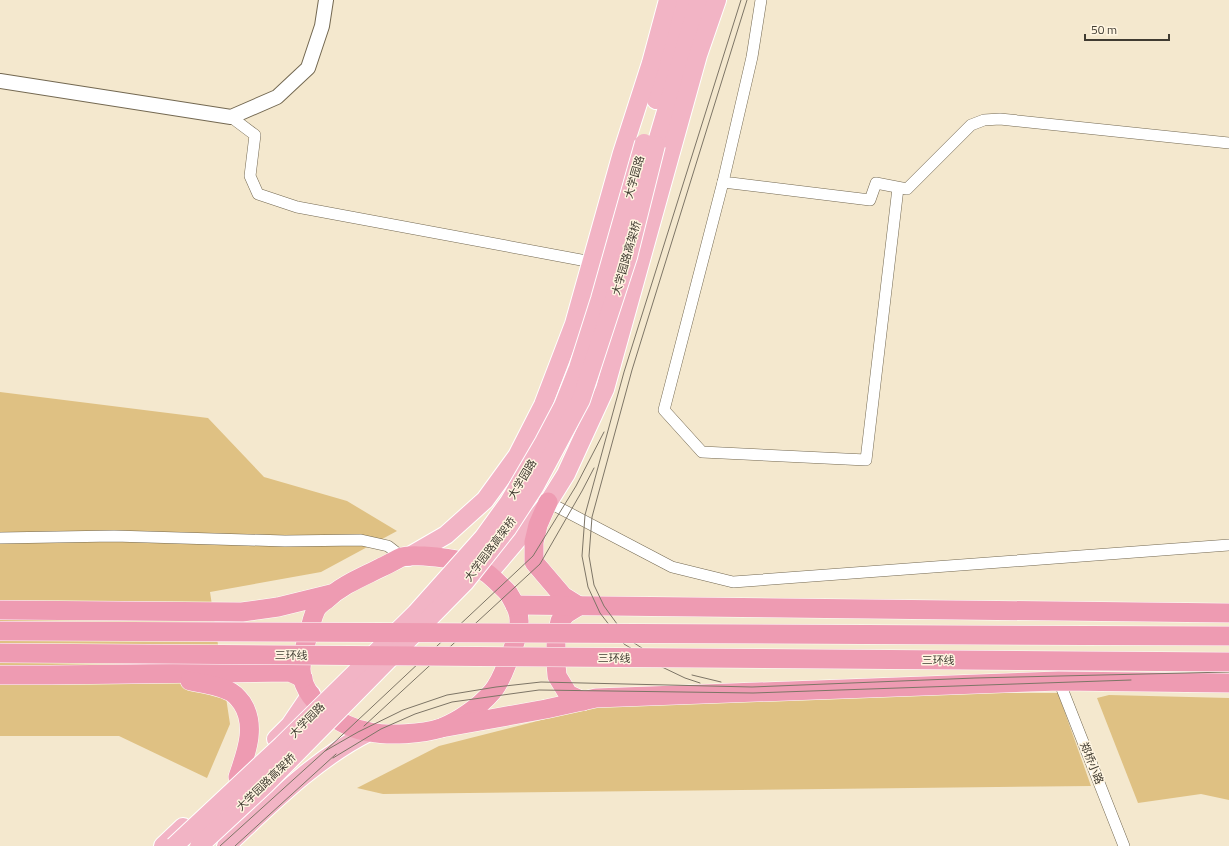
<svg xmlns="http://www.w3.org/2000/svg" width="1229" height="846" font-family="'Titillium Web','Noto Sans SC',sans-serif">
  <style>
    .green { fill: #dfc183 }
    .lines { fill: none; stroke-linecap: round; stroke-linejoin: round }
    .minor-casing { stroke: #736851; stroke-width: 12 }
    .tertiary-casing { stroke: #736851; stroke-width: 16 }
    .primary-casing { stroke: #fff; stroke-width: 20 }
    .trunk-casing { stroke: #fff; stroke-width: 20 }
    .minor { stroke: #fff; stroke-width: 11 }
    .tertiary { stroke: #fff; stroke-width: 14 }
    .primary { stroke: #f2b4c5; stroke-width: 18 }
    .trunk { stroke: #ee9bb2; stroke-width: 19 }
    .tram { stroke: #7d7566; stroke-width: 1 }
    .primary-bridge-casing { stroke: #fff; stroke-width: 20; stroke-linecap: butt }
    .trunk-bridge-casing { stroke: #fff; stroke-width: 20; stroke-linecap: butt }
    .primary-bridge { stroke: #f2b4c5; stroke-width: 18 }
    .trunk-bridge { stroke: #ee9bb2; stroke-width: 19 }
    .labels { text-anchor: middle; stroke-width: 3; stroke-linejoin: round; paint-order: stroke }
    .street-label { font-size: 11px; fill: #403b31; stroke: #fff5e1 }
  </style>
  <rect width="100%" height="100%" fill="#f4e8ce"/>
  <g class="green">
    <path d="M0,392L208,418L264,477L347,501L397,531L321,572L210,592L230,724L207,778L119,736H0Z"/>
    <path d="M591,690L966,693H1058L1091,786L383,794L357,788L439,746L569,713Z"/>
    <path d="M1109,695L1229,698V800L1201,794L1138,803L1097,698Z"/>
  </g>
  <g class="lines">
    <defs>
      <g id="minor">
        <path d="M761,0L752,57L723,182L870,200L876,183L907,189L971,125L984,120L1000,119L1229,143"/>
        <path d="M231,117L255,135L250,176L258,194L297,207L592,262"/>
        <path d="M723,182L664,410L702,452L866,460L898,188"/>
        <path d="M548,502L672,567L733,582L1229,545"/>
        <path d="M0,538L114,536L285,541L361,540L388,546L402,557"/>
        <path d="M1059,681L1124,846"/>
      </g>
      <path id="tertiary" d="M0,81L231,117L277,97L308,68L322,26L326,0"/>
      <g id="primary">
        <path d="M656,100L683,0"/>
        <path d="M656,145L699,0"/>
        <path d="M408,557L446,535L485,500L517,456L543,405L574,324L622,153L651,63L668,0"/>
        <path d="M489,573L546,506L566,474L605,389L698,55L717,0"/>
        <path d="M276,739L290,725L311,694"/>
        <path d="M163,846L183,827"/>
        <path d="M226,846C270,805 315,759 369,732"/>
      </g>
      <g id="trunk">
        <path d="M548,502L538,525L534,542V562L563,596L579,606L566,614L560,621L556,639V664L557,676L568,694L583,701"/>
        <path d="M424,556C452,558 475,560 496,581C500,585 505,589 509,594C514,603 520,612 519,623C519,633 514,646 510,656C505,668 501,682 492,692C479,707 459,721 441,728C422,734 389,736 370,732C341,728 302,700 301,669C301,657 306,643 309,632C311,625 313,614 317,608C319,605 323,602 326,600C342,585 360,578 380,568C387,565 395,560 402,557C409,555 417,556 424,556Z"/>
        <path d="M515,605L1229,613"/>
        <path d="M0,610L242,612L278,607L331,594"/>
        <path d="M0,675H50L290,672L303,678"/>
        <path d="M190,681C202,683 217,685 229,691C234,693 239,699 242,703C257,726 246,753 238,777"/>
        <path d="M441,728L546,709L596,698L1059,681L1229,683"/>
      </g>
    </defs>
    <use href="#minor" class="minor-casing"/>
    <use href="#tertiary" class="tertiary-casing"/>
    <use href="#primary" class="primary-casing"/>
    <use href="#trunk" class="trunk-casing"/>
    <use href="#minor" class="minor"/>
    <use href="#tertiary" class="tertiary"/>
    <use href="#primary" class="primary"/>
    <use href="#trunk" class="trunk"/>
    <g class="tram">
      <path d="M648,652L628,639L604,606L594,585L589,556L592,517L632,370L747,0"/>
      <path d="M692,675L721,682"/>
      <path d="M700,683L685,678L662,667L624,644L600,613L588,587L582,556L585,515L624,372L741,0"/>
      <path d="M364,726L540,564L582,491L594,468"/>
      <path d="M325,751L358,732L403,710L447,695L496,687L541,682L752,687L975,678L1229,672"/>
      <path d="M333,758L381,729L415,714L452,702L539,690L753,693L1131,680"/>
      <path d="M220,846L325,751L533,556L576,486L604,432"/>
      <path d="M235,846L336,754"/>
    </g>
    <defs>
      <g id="primary-bridge">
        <path d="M174,846L282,745L416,613L483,538L509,502L544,442L563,406L578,368L600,299L644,143"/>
        <path d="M199,846L265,785L465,582L507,529L535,486L581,400L628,257L656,145"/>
      </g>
      <g id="trunk-bridge">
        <path d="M0,631L1229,636"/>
        <path d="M0,653L1229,662"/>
      </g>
    </defs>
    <use href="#primary-bridge" class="primary-bridge-casing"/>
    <use href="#trunk-bridge" class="trunk-bridge-casing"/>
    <use href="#primary-bridge" class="primary-bridge"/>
    <use href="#trunk-bridge" class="trunk-bridge"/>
  </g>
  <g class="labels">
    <g class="street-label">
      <text transform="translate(634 177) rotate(-74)" y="4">大学园路</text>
      <text transform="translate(626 258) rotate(-74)" y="4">大学园路高架桥</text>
      <text transform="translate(522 479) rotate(-59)" y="4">大学园路</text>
      <text transform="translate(490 549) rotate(-53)" y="4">大学园路高架桥</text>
      <text x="291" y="659">三环线</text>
      <text x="614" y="662">三环线</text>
      <text x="938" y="664">三环线</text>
      <text transform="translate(307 720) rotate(-45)" y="4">大学园路</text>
      <text transform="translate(1092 763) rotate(68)" y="4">郑桥小路</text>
      <text transform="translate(266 782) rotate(-44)" y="4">大学园路高架桥</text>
    </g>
  </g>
  <path d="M1085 34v6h84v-6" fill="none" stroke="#403b31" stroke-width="2"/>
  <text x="1091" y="34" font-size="12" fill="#403b31" stroke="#fff5e1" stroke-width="3" paint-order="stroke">50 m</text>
</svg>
